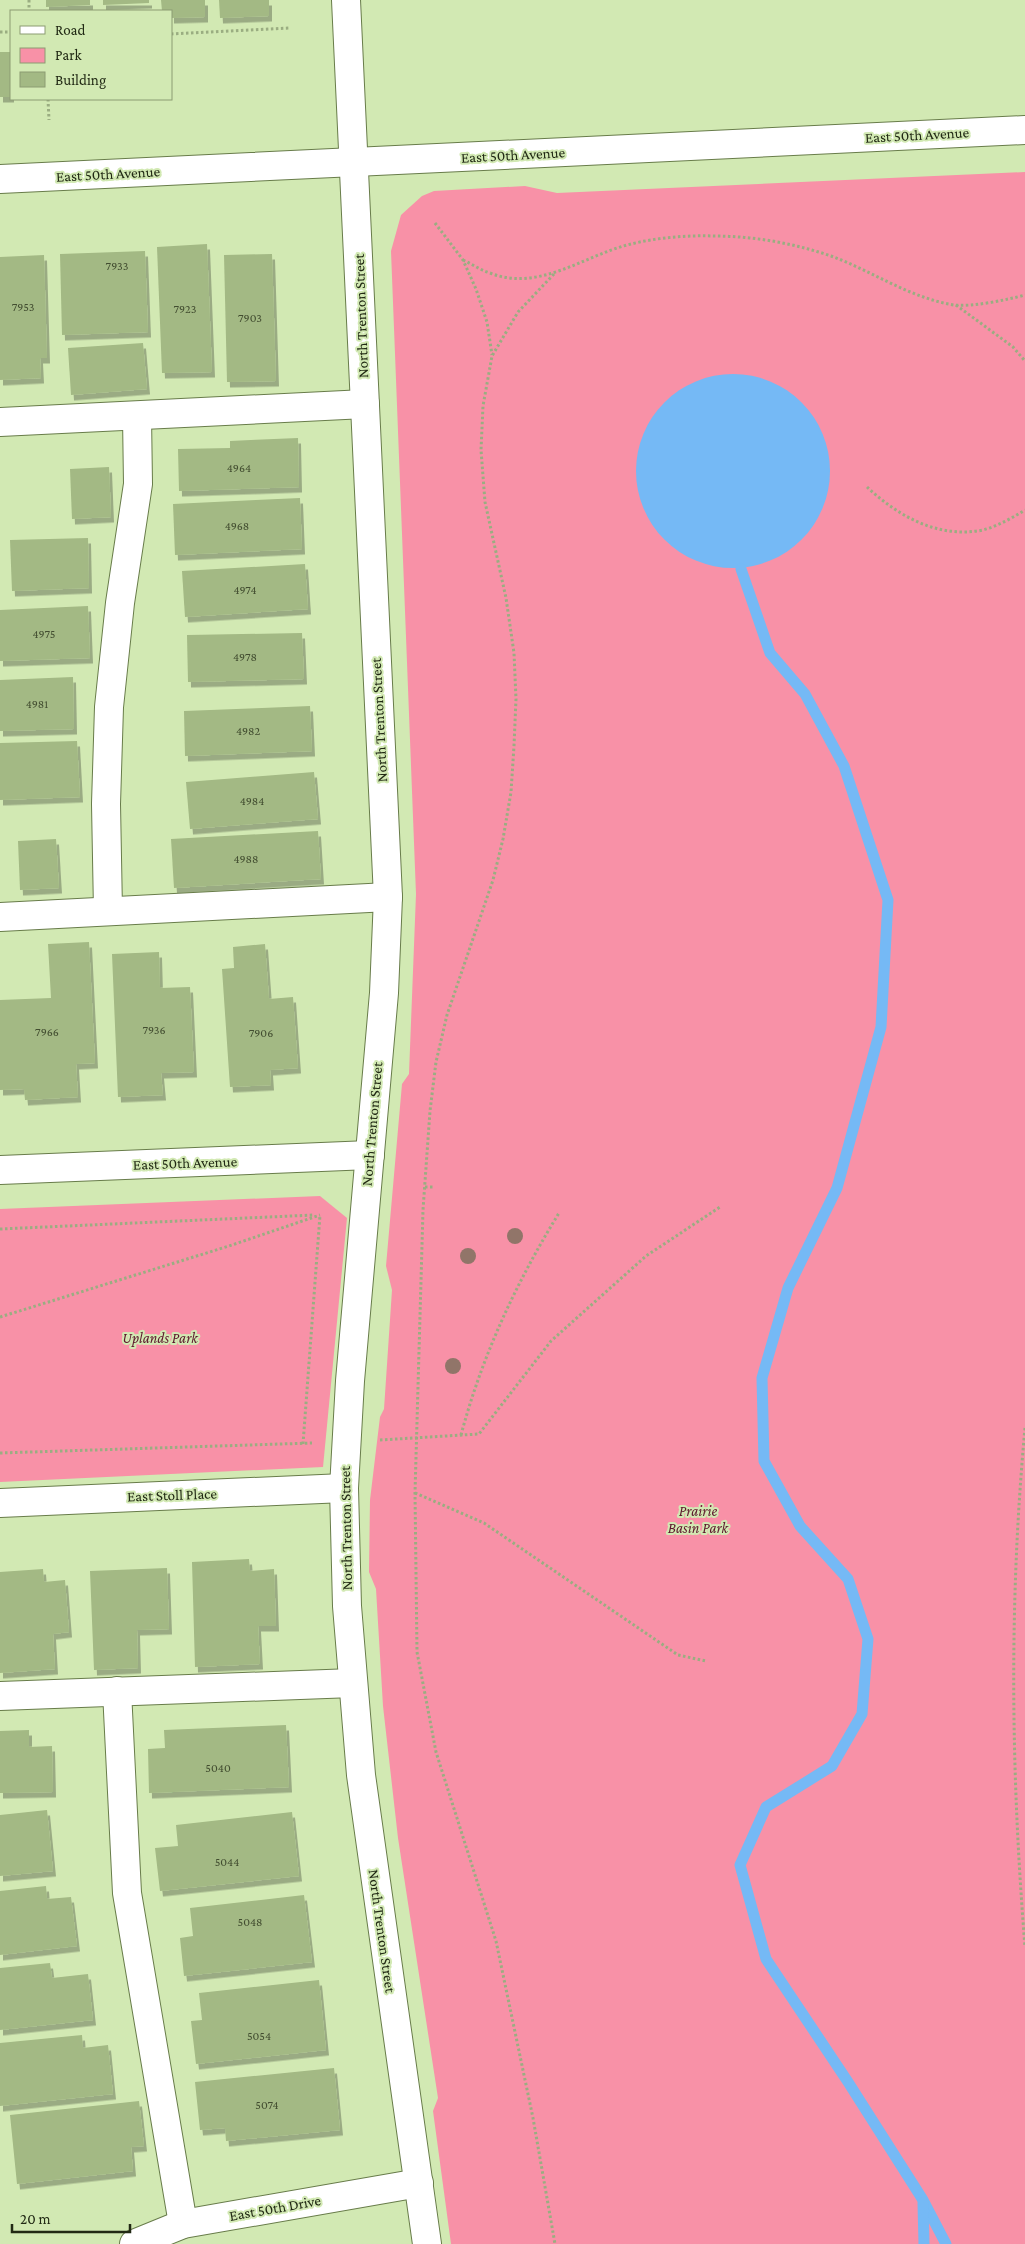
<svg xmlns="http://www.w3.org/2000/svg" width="1025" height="2244" font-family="'Crimson Pro',serif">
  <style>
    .green { fill: #f891a7 }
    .water { fill: #75b9f5 }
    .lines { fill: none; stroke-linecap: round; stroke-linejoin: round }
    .stream { stroke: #75b9f5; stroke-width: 11 }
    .building { fill: #a3b984; filter: url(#shadow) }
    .minor-casing { stroke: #687c4a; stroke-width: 30 }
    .path { stroke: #9aad81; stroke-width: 3; stroke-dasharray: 2.5 2.5; stroke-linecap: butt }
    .minor { stroke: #fff; stroke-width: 28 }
    .tree { fill: #917569 }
    .labels { text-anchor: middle; stroke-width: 4; stroke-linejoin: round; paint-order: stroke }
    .number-label { font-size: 12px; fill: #424d30 }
    .street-label { font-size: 15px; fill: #212914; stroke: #d2e9b3 }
    .park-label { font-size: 15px; font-style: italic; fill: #5c162c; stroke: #d2e9b3 }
  </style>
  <defs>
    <filter id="shadow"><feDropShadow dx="3" dy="5.5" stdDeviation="0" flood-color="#0004"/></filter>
  </defs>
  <rect width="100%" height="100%" fill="#d2e9b3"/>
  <g class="green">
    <path d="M1025,172V2244H451L433,2111L438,2098L398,1838L383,1706L376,1589L369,1572L370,1500L380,1417L384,1409L392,1290L386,1266L402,1084L409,1074L416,894L391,251L401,215L422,196L434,191L525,186L557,193Z"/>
    <path d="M320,1196L347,1218L323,1467L0,1482V1209Z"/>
  </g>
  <circle class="water" cx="733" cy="471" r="97"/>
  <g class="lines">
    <g class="stream">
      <path d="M741,569L770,653L805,694L844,766L888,900L881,1027L837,1188L788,1288L762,1378L764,1461L800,1526L848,1579L868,1639L862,1714L832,1766L766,1807L740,1865L766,1959L848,2082L923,2200L946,2244"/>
      <path d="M923,2203L924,2244"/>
    </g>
  </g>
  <g class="building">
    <path d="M46,0H90V5L46,7Z"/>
    <path d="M103,0H149V3L103,5Z"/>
    <path d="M161,0H205V17L171,18V11H162Z"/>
    <path d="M219,0H269V16L220,18Z"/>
    <rect x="0" y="52" width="11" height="45"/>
    <path d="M207,244L212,372L162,373L157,247Z"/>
    <path d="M145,251L148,332L62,335L60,254Z"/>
    <path d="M272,254L276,381L227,382L224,255Z"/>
    <path d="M44,255L47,358H40L41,378L0,380V257Z"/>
    <path d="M143,343L147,389L71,395L68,348Z"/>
    <path d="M298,438L299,487L179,491L178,449L230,448V441Z"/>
    <path d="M109,467L111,517L72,519L70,469Z"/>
    <path d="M300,498L302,549L175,555L173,504Z"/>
    <path d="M88,538L89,588L12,591L10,540Z"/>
    <path d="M305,564L308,609L185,617L182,571Z"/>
    <path d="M88,606L90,658L0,661V610Z"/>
    <path d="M302,633L304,679L188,682L187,635Z"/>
    <path d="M73,677L74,729L0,731V680Z"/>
    <path d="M310,706L312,751L185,756L184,711Z"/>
    <path d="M77,741L80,797L0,800V743Z"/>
    <path d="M314,772L318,819L190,829L186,782Z"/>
    <path d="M318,831L321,879L174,888L171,839Z"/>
    <path d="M56,839L59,888L20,890L18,841Z"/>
    <path d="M89,942L95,1063L76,1064L78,1097L25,1100L24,1089L0,1090V1000L51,998L48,944Z"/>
    <path d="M265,944L269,999L293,997L298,1068L270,1070L271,1085L230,1087L222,969L234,968L233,947Z"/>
    <path d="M159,952L160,988L190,987L194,1072L161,1073L163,1095L118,1097L112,954Z"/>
    <path d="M249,1559L250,1571L274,1569L276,1626H258L260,1664L195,1667L192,1562Z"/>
    <path d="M167,1568L169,1629L137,1630L138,1668L94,1670L90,1571Z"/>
    <path d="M43,1569L44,1582L65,1580L69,1632L53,1634L55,1669L0,1673V1572Z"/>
    <path d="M286,1725L289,1787L149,1793L148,1749L165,1748L164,1730Z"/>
    <path d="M29,1730V1747L52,1746L53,1792L0,1793V1731Z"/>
    <path d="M47,1810L53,1871L0,1876V1815Z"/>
    <path d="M292,1812L299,1876L160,1891L155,1848L178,1846L176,1825Z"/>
    <path d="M46,1886L47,1899L71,1897L77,1946L0,1955V1891Z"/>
    <path d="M304,1895L312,1962L184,1976L180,1938L193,1936L190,1908Z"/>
    <path d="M50,1963L52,1978L88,1974L93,2020L0,2030V1968Z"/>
    <path d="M319,1980L326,2050L196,2064L191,2021L202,2020L199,1993Z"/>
    <path d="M82,2035L83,2048L108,2045L113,2094L0,2106V2043Z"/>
    <path d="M334,2068L340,2130L226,2141L225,2128L200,2130L195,2082Z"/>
    <path d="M139,2101L144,2146L131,2147L133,2171L17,2184L10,2115Z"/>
  </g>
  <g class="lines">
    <defs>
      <g id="minor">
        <path d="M346,0L388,897L384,993L350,1381L344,1488L347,1606L361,1775L427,2244"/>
        <path d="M0,179L1025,130"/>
        <path d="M0,422L365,404"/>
        <path d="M108,911L106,804L109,707L120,603L138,484L137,416"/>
        <path d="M0,917L388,897"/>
        <path d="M0,1170L370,1155"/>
        <path d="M0,1503L344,1488"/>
        <path d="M117,1691L127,1893L183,2224"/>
        <path d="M0,1696L353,1683"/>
        <path d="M134,2244L183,2224L419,2183"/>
      </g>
    </defs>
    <use href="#minor" class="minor-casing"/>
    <g class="path">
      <path d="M29,0V11"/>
      <path d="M0,32H11"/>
      <path d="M171,34L289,28"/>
      <path d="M48,99L49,120"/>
      <path d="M435,223L463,260L476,289L487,322L492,355"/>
      <path d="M463,260C472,264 480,270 490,273C538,292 582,257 627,245C654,238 684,235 713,236C753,236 793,243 831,256C872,271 910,298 954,305C973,307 1006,300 1025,295"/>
      <path d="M554,274L518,312L492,356L483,406L481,450L485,502L506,598L514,653L516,699L514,746L511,792L503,839L493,880L447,1015L436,1062L430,1111L423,1210L415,1493L417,1652L436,1752L496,1941L533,2118L555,2244"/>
      <path d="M956,305L1013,347L1025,361"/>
      <path d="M867,487C898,516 938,539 983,530C998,526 1012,518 1025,510"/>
      <path d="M425,1187H435"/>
      <path d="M0,1229L314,1215"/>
      <path d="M0,1317L229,1246L320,1215"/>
      <path d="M1025,1428C1009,1601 1011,1773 1025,1947"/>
      <path d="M461,1435C482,1356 516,1283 559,1213"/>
      <path d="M380,1440L479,1434L551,1341L646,1256L720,1207"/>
      <path d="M303,1444L320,1215"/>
      <path d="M0,1453L312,1443"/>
      <path d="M415,1493L484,1523L678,1655L706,1661"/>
    </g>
    <use href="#minor" class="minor"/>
  </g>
  <g class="tree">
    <circle cx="515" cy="1236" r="8"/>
    <circle cx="468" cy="1256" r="8"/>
    <circle cx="453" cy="1366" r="8"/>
  </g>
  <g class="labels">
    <g class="number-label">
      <text x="117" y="270">7933</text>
      <text x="23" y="311">7953</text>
      <text x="185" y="313">7923</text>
      <text x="250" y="322">7903</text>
      <text x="239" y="472">4964</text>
      <text x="237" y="530">4968</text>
      <text x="245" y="594">4974</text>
      <text x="44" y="638">4975</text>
      <text x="245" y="661">4978</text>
      <text x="37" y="708">4981</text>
      <text x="248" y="735">4982</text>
      <text x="252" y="805">4984</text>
      <text x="246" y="863">4988</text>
      <text x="154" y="1034">7936</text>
      <text x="47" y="1036">7966</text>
      <text x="261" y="1037">7906</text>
      <text x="218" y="1772">5040</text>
      <text x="227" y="1866">5044</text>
      <text x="250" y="1926">5048</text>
      <text x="259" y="2040">5054</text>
      <text x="267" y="2109">5074</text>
    </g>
    <g class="street-label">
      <text transform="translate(917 135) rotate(-3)" y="5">East 50th Avenue</text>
      <text transform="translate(513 155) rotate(-3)" y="5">East 50th Avenue</text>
      <text transform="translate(108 174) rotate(-3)" y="5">East 50th Avenue</text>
      <text transform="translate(361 316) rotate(-92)" y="5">North Trenton Street</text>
      <text transform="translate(379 720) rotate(-93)" y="5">North Trenton Street</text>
      <text transform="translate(372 1124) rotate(-85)" y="5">North Trenton Street</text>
      <text transform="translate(185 1163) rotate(-2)" y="5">East 50th Avenue</text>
      <text transform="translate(172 1495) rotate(-2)" y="5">East Stoll Place</text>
      <text transform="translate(346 1528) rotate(-91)" y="5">North Trenton Street</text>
      <text transform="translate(382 1931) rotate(82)" y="5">North Trenton Street</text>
      <text transform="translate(275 2208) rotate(-10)" y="5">East 50th Drive</text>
    </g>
    <g class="park-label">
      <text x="160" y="1343">Uplands Park</text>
      <text x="698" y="1516">Prairie<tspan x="698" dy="17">Basin Park</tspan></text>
    </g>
  </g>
  <rect x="10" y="10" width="162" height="90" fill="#d2e9b3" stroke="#8b9c73"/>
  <rect x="20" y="26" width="25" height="8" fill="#ffffff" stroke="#8b9c73"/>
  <text x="55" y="35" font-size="15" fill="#212914">Road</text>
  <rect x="20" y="48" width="25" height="15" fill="#f891a7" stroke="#8b9c73"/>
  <text x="55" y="60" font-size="15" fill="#212914">Park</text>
  <rect x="20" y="72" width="25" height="15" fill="#a3b984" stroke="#8b9c73"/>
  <text x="55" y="85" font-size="15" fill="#212914">Building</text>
  <path d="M12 2224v8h118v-8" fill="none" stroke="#212914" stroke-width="2.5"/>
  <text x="20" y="2224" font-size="15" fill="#212914" stroke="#d2e9b3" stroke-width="4" paint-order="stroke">20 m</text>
</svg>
